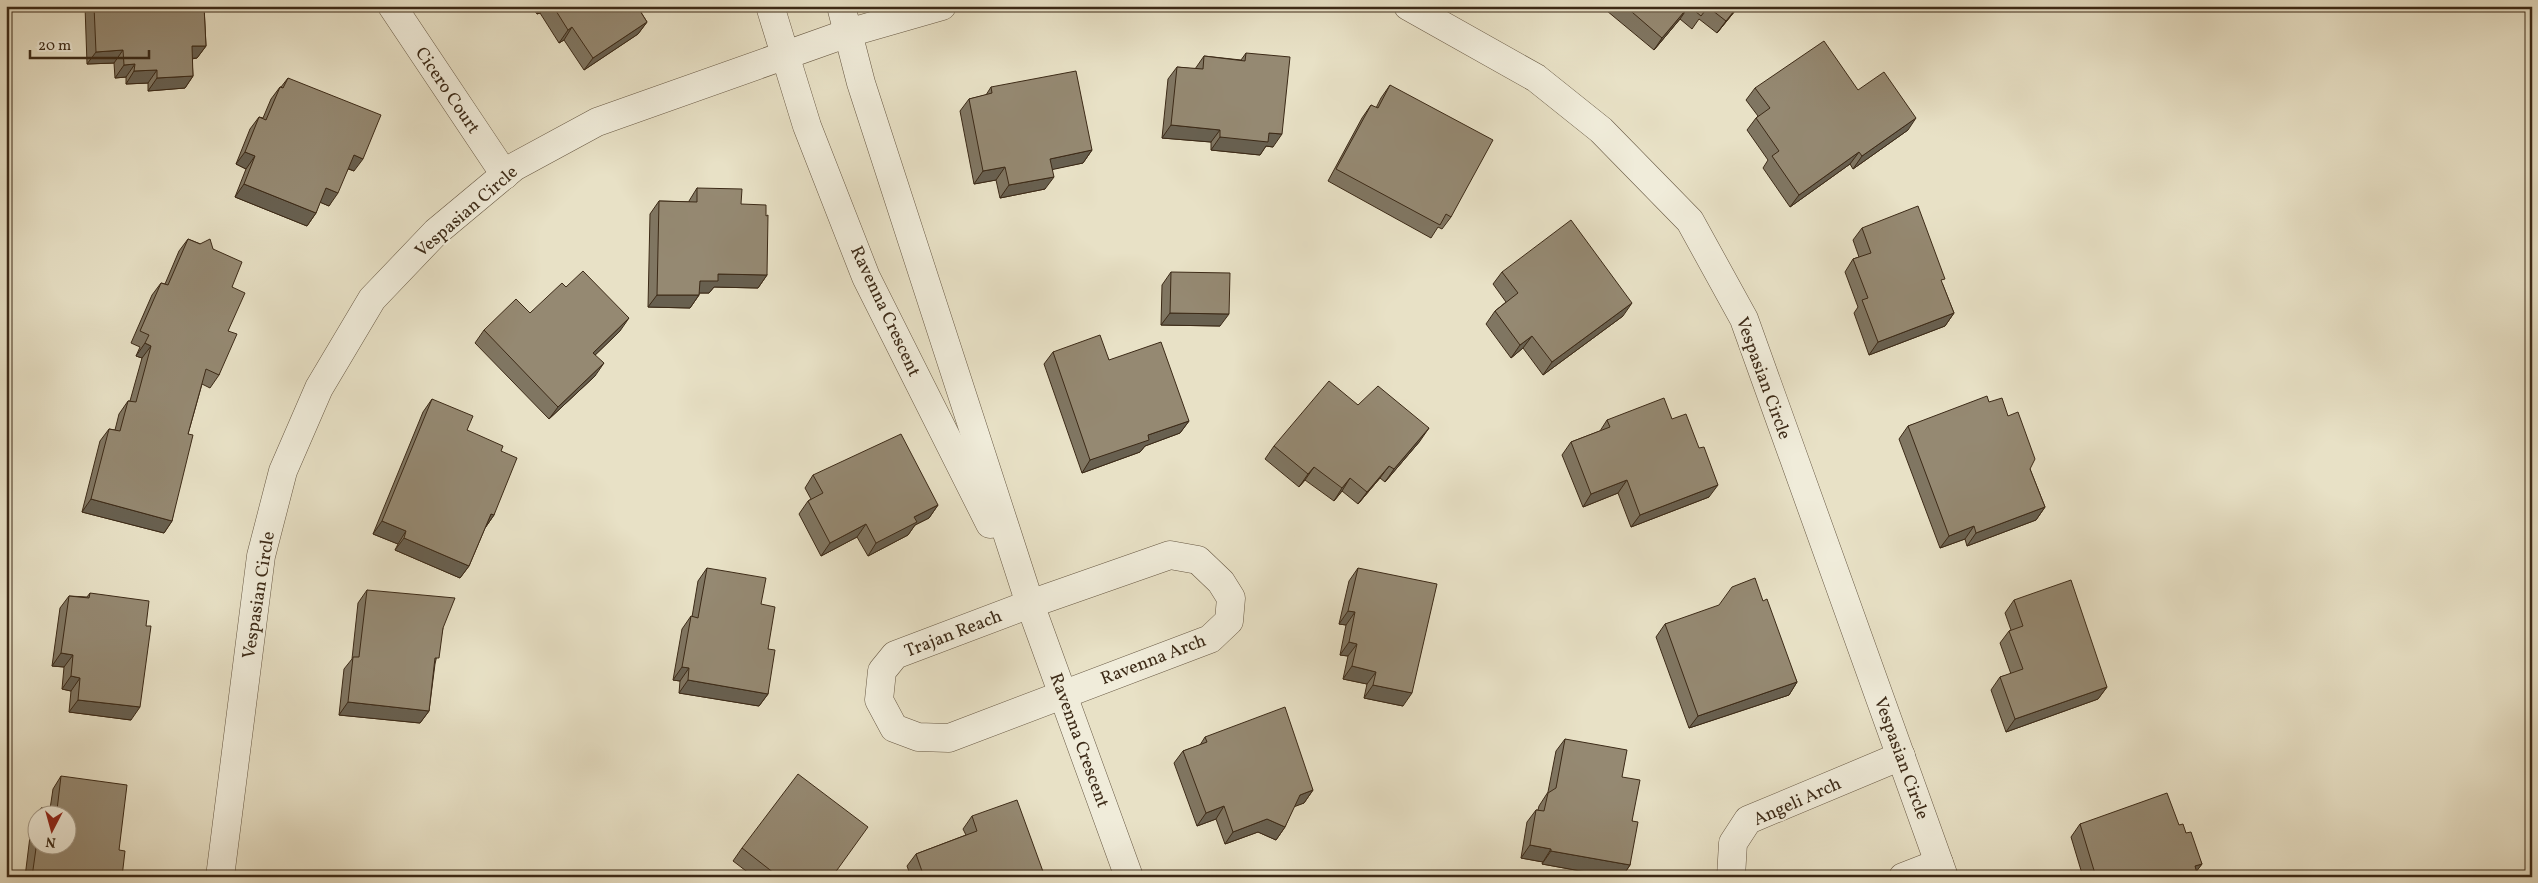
<svg xmlns="http://www.w3.org/2000/svg" width="2538" height="883" font-family="Vollkorn,serif">
  <style>
    .lines { fill: none; stroke-linecap: round; stroke-linejoin: round }
    .street-casing { stroke: #675843; stroke-width: 29 }
    .street { stroke: #f0ecda; stroke-width: 28 }
    .wall { fill: #807662; stroke: #3c2a17; fill-rule: evenodd }
    .shaded-wall { fill: #686050; stroke: #3c2a17 }
    .building { fill: #958972; stroke: #3c2a17 }
    .labels { text-anchor: middle; stroke-width: 4.5; stroke-linejoin: round; paint-order: stroke }
    .street-label { font-size: 18px; fill: #3c2a17; stroke: #f0ecda }
  </style>
  <rect width="100%" height="100%" fill="#e8e1c6"/>
  <filter id="stains"><feTurbulence type="fractalNoise" baseFrequency=".004" numOctaves="4"/><feColorMatrix values="0 0 0 0 .2 0 0 0 0 .09 0 0 0 0 .02 0 0 0 .5 -.17"/></filter>
  <radialGradient id="worn" r=".72"><stop offset=".6" stop-color="#630" stop-opacity="0"/><stop offset="1" stop-color="#630" stop-opacity=".3"/></radialGradient>
  <g class="lines">
    <defs>
      <g id="street">
        <path d="M392,6L505,175"/>
        <path d="M770,6L807,126L866,277L990,524"/>
        <path d="M841,6L861,83L1030,604L1129,877"/>
        <path d="M1408,6L1536,78L1601,130L1690,221L1744,319L1944,877"/>
        <path d="M1170,555L1198,560L1221,582L1231,598L1229,621L1210,639L949,738L918,737L894,728L879,700L882,671L895,655L1030,604Z"/>
        <path d="M220,877L261,556L283,471L319,388L372,299L436,232L514,167L597,122L848,33L942,6"/>
        <path d="M1731,877L1733,843L1748,820L1901,756"/>
        <path d="M1903,877L1939,863"/>
      </g>
    </defs>
    <use href="#street" class="street-casing"/>
    <use href="#street" class="street"/>
  </g>
  <g class="wall">
    <path d="M85,6H204L206,46L197,58L192,59L193,76L185,88L148,91V83L126,84V77L115,78L114,63L87,64Z"/>
    <path d="M531,6H637L647,22L638,34L584,70L564,40L559,43L540,13L537,14Z"/>
    <path d="M1601,6H1739L1717,33L1699,19L1692,29L1680,19L1654,50Z"/>
    <path d="M1246,53L1273,147L1266,146L1260,155L1211,150V142L1162,138L1168,79L1177,67L1195,69L1204,56L1241,60Z"/>
    <path d="M288,78L354,171L348,169L329,206L320,202L316,213L307,226L235,197L246,169L236,164L250,129L259,117L263,118L271,99L280,87H281Z"/>
    <path d="M1390,85L1451,217L1442,229L1438,227L1431,238L1328,181L1362,118L1371,105L1376,108L1381,98Z"/>
    <path d="M991,87L1092,150L1083,163L1052,169L1045,189L1000,198L996,180L974,184L960,111L969,99L986,95Z"/>
    <path d="M1755,88L1858,90L1908,130L1853,169L1850,164L1790,207L1763,168L1768,160L1747,130L1756,118L1758,116L1746,100Z"/>
    <path d="M697,188L741,204L767,275L758,288L714,287L709,293H699V295L690,308L648,307L650,214L659,201L689,202V201Z"/>
    <path d="M1862,228L1942,283L1954,313L1945,326L1869,355L1854,313L1858,307L1845,272L1853,259L1859,257L1853,240Z"/>
    <path d="M188,239L213,249L232,287L228,331L219,375L210,388L202,384L188,434L172,521L164,533L82,512L100,441L109,429L115,430L119,414L128,401H130L142,358L136,356L140,347L131,343L152,295L161,283L165,284L179,251Z"/>
    <path d="M1171,272L1220,326L1161,325L1162,285Z"/>
    <path d="M1502,272L1623,316L1543,375L1523,348L1511,358L1486,324L1495,311L1506,302L1493,284Z"/>
    <path d="M566,287L620,331L595,355V376L549,419L475,343L484,330L530,313Z"/>
    <path d="M1053,352L1109,360L1189,421L1180,433L1145,446L1140,452L1082,473L1044,364Z"/>
    <path d="M432,399L467,430L501,451L494,515L485,528L469,566L460,578L395,550L398,544L373,534L423,412Z"/>
    <path d="M1989,402L2008,416L2030,469L2045,507L2036,520L1967,546L1965,539L1940,548L1899,439L1908,426Z"/>
    <path d="M1358,405L1420,441L1385,482L1380,478L1358,504L1342,491L1334,501L1305,480L1299,487L1265,459L1274,446Z"/>
    <path d="M1672,419L1709,497L1631,527L1618,493L1583,507L1562,455L1571,442L1600,431L1607,420Z"/>
    <path d="M813,475L938,505L929,518L915,525L908,535L868,556L857,537L821,556L799,514L808,501L811,499L805,488Z"/>
    <path d="M707,568L768,649V694L759,706L679,693L680,681L673,680L682,629L691,616L692,617L698,581Z"/>
    <path d="M1358,568L1403,706L1364,698L1367,684L1343,679L1348,656L1340,655L1346,625L1339,624L1349,581Z"/>
    <path d="M367,590L443,628L435,664L429,711L420,723L339,715L344,669L352,659L358,603Z"/>
    <path d="M90,593L131,720L69,712L71,691L62,689L64,667L52,666L60,608L69,596L87,597Z"/>
    <path d="M2014,600L2107,687L2098,699L2006,732L1991,690L2000,677L2011,674L2000,643L2009,631L2011,630L2005,613Z"/>
    <path d="M1763,601L1797,682L1789,695L1689,728L1656,637L1665,624Z"/>
    <path d="M1205,737L1313,790L1304,803L1294,806L1285,827L1276,840L1258,832L1225,844L1216,819L1197,826L1174,763L1183,751L1200,745Z"/>
    <path d="M1565,739L1622,777L1632,821L1630,865L1622,877H1614L1542,864L1543,862L1521,858L1527,822L1536,810H1538L1539,806L1548,792L1556,751Z"/>
    <path d="M61,776L119,850L122,877H25L32,820L41,808L50,809L53,789ZM38,816H68L38,846Z"/>
    <path d="M972,816L1045,877H911L907,866L916,854L966,835L963,829Z"/>
    <path d="M2080,824L2179,825L2186,833L2202,864L2196,871L2198,877H2083L2071,837Z"/>
    <path d="M742,848L832,877H754L733,861Z"/>
  </g>
  <g class="shaded-wall">
    <path d="M542,6H544L540,13L537,14Z"/>
    <path d="M1689,6L1680,19L1654,50L1662,38Z"/>
    <path d="M1738,6H1739L1717,33L1726,21Z"/>
    <path d="M647,22L638,34L584,70L593,58Z"/>
    <path d="M572,27L564,40L559,43L568,30Z"/>
    <path d="M192,46H206L197,58L183,59Z"/>
    <path d="M123,50L114,63L87,64L96,52Z"/>
    <path d="M135,64L126,77L115,78L124,65Z"/>
    <path d="M157,70L148,83L126,84L134,71Z"/>
    <path d="M193,76L185,88L148,91L157,78Z"/>
    <path d="M1916,118L1908,130L1853,169L1862,156Z"/>
    <path d="M1171,125L1220,130L1211,142L1162,138Z"/>
    <path d="M1269,133L1282,134L1273,147L1266,146L1260,155L1211,150L1220,137Z"/>
    <path d="M1092,150L1083,163L1041,172L1050,159Z"/>
    <path d="M245,152L255,156L246,169L236,164Z"/>
    <path d="M1859,152L1850,164L1790,207L1799,195Z"/>
    <path d="M354,155L363,159L354,171L345,167Z"/>
    <path d="M1005,167L996,180L974,184L983,171Z"/>
    <path d="M1054,177L1045,189L1000,198L1009,185Z"/>
    <path d="M244,184L316,213L307,226L235,197Z"/>
    <path d="M326,188L338,193L329,206L317,201Z"/>
    <path d="M718,274L767,275L758,288L714,287L709,293H691L700,281Z"/>
    <path d="M657,295H699L690,308L648,307Z"/>
    <path d="M1632,303L1623,316L1543,375L1552,362Z"/>
    <path d="M1170,313L1229,314L1220,326L1161,325Z"/>
    <path d="M1954,313L1945,326L1869,355L1878,342Z"/>
    <path d="M629,318L620,331L585,365L593,353Z"/>
    <path d="M1532,336L1523,348L1511,358L1520,345Z"/>
    <path d="M145,343L151,346L142,358L136,356Z"/>
    <path d="M604,363L595,376L549,419L558,407Z"/>
    <path d="M1189,421L1180,433L1145,446L1140,452L1082,473L1090,460L1148,435Z"/>
    <path d="M1429,428L1420,441L1385,482L1394,469Z"/>
    <path d="M1389,466L1380,478L1358,504L1367,492Z"/>
    <path d="M1314,467L1305,480L1299,487L1308,474Z"/>
    <path d="M1350,478L1342,491L1334,501L1342,488Z"/>
    <path d="M1627,480L1618,493L1583,507L1591,494Z"/>
    <path d="M1718,485L1709,497L1631,527L1640,515Z"/>
    <path d="M91,499L172,521L164,533L82,512Z"/>
    <path d="M938,505L929,518L915,525L908,535L868,556L876,543L914,517Z"/>
    <path d="M2045,507L2036,520L1967,546L1976,533Z"/>
    <path d="M491,514L494,515L485,528Z"/>
    <path d="M382,521L406,531L398,544L373,534Z"/>
    <path d="M866,524L857,537L821,556L830,543Z"/>
    <path d="M1974,526L1965,539L1940,548L1949,536Z"/>
    <path d="M404,538L469,566L460,578L395,550Z"/>
    <path d="M1348,611L1355,612L1346,625L1339,624Z"/>
    <path d="M1349,642L1357,644L1348,656L1340,655Z"/>
    <path d="M61,653L73,655L64,667L52,666Z"/>
    <path d="M1352,666L1376,672L1367,684L1343,679Z"/>
    <path d="M682,667L689,668L680,681L673,680Z"/>
    <path d="M71,676L80,678L71,691L62,689Z"/>
    <path d="M688,680L768,694L759,706L679,693Z"/>
    <path d="M1797,682L1789,695L1689,728L1698,716Z"/>
    <path d="M1373,685L1412,693L1403,706L1364,698Z"/>
    <path d="M2107,687L2098,699L2006,732L2015,719Z"/>
    <path d="M78,700L140,707L131,720L69,712Z"/>
    <path d="M348,702L429,711L420,723L339,715Z"/>
    <path d="M1313,790L1304,803L1291,808L1300,795Z"/>
    <path d="M1224,806L1216,819L1197,826L1206,813Z"/>
    <path d="M1267,819L1285,827L1276,840L1258,832L1225,844L1233,832Z"/>
    <path d="M1530,845L1551,849L1543,862L1521,858Z"/>
    <path d="M1551,851L1630,865L1622,877H1614L1542,864Z"/>
    <path d="M2202,864L2193,876L2195,866Z"/>
  </g>
  <g class="building">
    <path d="M94,6H204L206,46H192L193,76L157,78V70L134,71L135,64L124,65L123,50L96,52Z"/>
    <path d="M553,6H637L647,22L593,58L572,27L568,30Z"/>
    <path d="M1625,6H1689L1662,38Z"/>
    <path d="M1689,6H1738L1726,21L1708,7L1701,16Z"/>
    <path d="M1824,41L1858,90L1884,72L1916,118L1862,156L1859,152L1799,195L1772,156L1779,151L1756,118L1770,108L1755,88Z"/>
    <path d="M1246,53L1290,57L1282,134L1269,133L1268,142L1220,137V130L1171,125L1177,67L1203,69L1204,56L1245,61Z"/>
    <path d="M1076,71L1092,150L1050,159L1054,177L1009,185L1005,167L983,171L969,99L992,93L991,87Z"/>
    <path d="M288,78L381,115L363,159L354,155L338,193L326,188L316,213L244,184L255,156L245,152L259,117L266,120L280,87L283,88Z"/>
    <path d="M1390,85L1493,140L1451,217L1446,214L1440,225L1336,169L1371,105L1378,108Z"/>
    <path d="M697,188L742,189L741,204L766,205V216L768,215L767,275L718,274V281H700L699,295H657L659,201L697,202Z"/>
    <path d="M1918,206L1945,279L1941,280L1954,313L1878,342L1862,300L1868,298L1853,259L1871,253L1862,228Z"/>
    <path d="M1571,220L1632,303L1552,362L1532,336L1520,345L1495,311L1518,293L1502,272Z"/>
    <path d="M188,239L200,244L210,239L213,249L242,262L232,287L245,293L228,331L237,334L219,375L206,369L188,434L193,435L172,521L91,499L109,429L120,431L128,401L136,402L151,346L145,343L149,335L140,331L161,283L168,285Z"/>
    <path d="M583,271L629,318L593,353L604,363L558,407L484,330L516,299L530,313L562,283L566,287Z"/>
    <path d="M1171,272L1230,273L1229,314L1170,313Z"/>
    <path d="M1100,335L1109,360L1161,342L1189,421L1148,435L1149,440L1090,460L1053,352Z"/>
    <path d="M1329,381L1358,405L1378,386L1429,428L1394,469L1389,466L1367,492L1350,478L1342,488L1314,467L1308,474L1274,446Z"/>
    <path d="M1987,396L1989,402L2002,398L2008,416L2018,412L2035,459L2030,469L2045,507L1976,533L1974,526L1949,536L1908,426Z"/>
    <path d="M1664,398L1672,419L1686,414L1699,448L1704,447L1718,485L1640,515L1627,480L1591,494L1571,442L1610,427L1607,420Z"/>
    <path d="M432,399L473,416L467,430L503,446L501,451L517,458L494,515L491,514L469,566L404,538L406,531L382,521Z"/>
    <path d="M901,434L938,505L914,517L917,522L876,543L866,524L830,543L808,501L823,493L813,475Z"/>
    <path d="M707,568L766,578L761,604L775,607L768,649L775,650L768,694L688,680L689,668L682,667L691,616L698,618Z"/>
    <path d="M1358,568L1437,584L1412,693L1373,685L1376,672L1352,666L1357,644L1349,642L1355,612L1348,611Z"/>
    <path d="M1755,578L1763,601L1767,599L1797,682L1698,716L1665,624L1719,605L1732,587Z"/>
    <path d="M2071,580L2107,687L2015,719L2000,677L2023,669L2009,631L2023,626L2014,600Z"/>
    <path d="M367,590L455,598L443,628L439,658H435L429,711L348,702L353,657H359Z"/>
    <path d="M90,593L149,601L146,626H151L140,707L78,700L80,678L71,676L73,655L61,653L69,596L89,598Z"/>
    <path d="M1285,707L1313,790L1300,795L1285,827L1267,819L1233,832L1224,806L1206,813L1183,751L1207,742L1205,737Z"/>
    <path d="M1565,739L1627,750L1622,777L1640,780L1632,821L1638,822L1630,865L1551,851V849L1530,845L1536,810L1544,811L1548,793L1556,788Z"/>
    <path d="M798,774L868,827L832,877H814L808,872L804,877H779L742,848Z"/>
    <path d="M61,776L127,785L119,850L125,851L122,877H32L38,834V846H68V816H40L41,808L57,810Z"/>
    <path d="M2167,793L2179,825L2183,824L2186,833L2191,832L2202,864L2195,866L2198,877H2096L2080,824Z"/>
    <path d="M1017,800L1045,877H924L916,854L977,831L972,816Z"/>
  </g>
  <g class="labels">
    <g class="street-label">
      <text transform="translate(448 90) rotate(56)" y="6">Cicero Court</text>
      <text transform="translate(466 211) rotate(-41)" y="6">Vespasian Circle</text>
      <text transform="translate(886 311) rotate(65)" y="6">Ravenna Crescent</text>
      <text transform="translate(1764 378) rotate(70)" y="6">Vespasian Circle</text>
      <text transform="translate(258 595) rotate(-81)" y="6">Vespasian Circle</text>
      <text transform="translate(953 633) rotate(-21)" y="6">Trajan Reach</text>
      <text transform="translate(1153 659) rotate(-21)" y="6">Ravenna Arch</text>
      <text transform="translate(1080 740) rotate(70)" y="6">Ravenna Crescent</text>
      <text transform="translate(1902 758) rotate(70)" y="6">Vespasian Circle</text>
      <text transform="translate(1797 801) rotate(-24)" y="6">Angeli Arch</text>
    </g>
  </g>
  <rect width="2538" height="883" fill="none" stroke="#e8e1c6" stroke-width="25"/>
  <rect x="8" y="8" width="2523" height="868" fill="none" stroke="#3c2a17" stroke-width="2.5"/>
  <rect x="12" y="12" width="2513" height="858" fill="none" stroke="#3c2a17"/>
  <g transform="translate(52 830) rotate(186)"><circle r="24" fill="#f0ecda" stroke="#a89e8c"/>
  <path d="M0-4L9 19L0 12L-9 19Z" fill="#8f2418"/>
  <text y="-8" font-size="14" font-weight="bold" text-anchor="middle" fill="#3c2a17">N</text>
  </g>
  <path d="M30 50v8h119v-8" fill="none" stroke="#3c2a17" stroke-width="2.5"/>
  <text x="38" y="50" font-size="15" fill="#3c2a17" stroke="#f0ecda" stroke-width="4" paint-order="stroke">20 m</text>
  <rect width="100%" height="100%" filter="url(#stains)"/>
  <rect width="100%" height="100%" fill="url(#worn)"/>
</svg>
